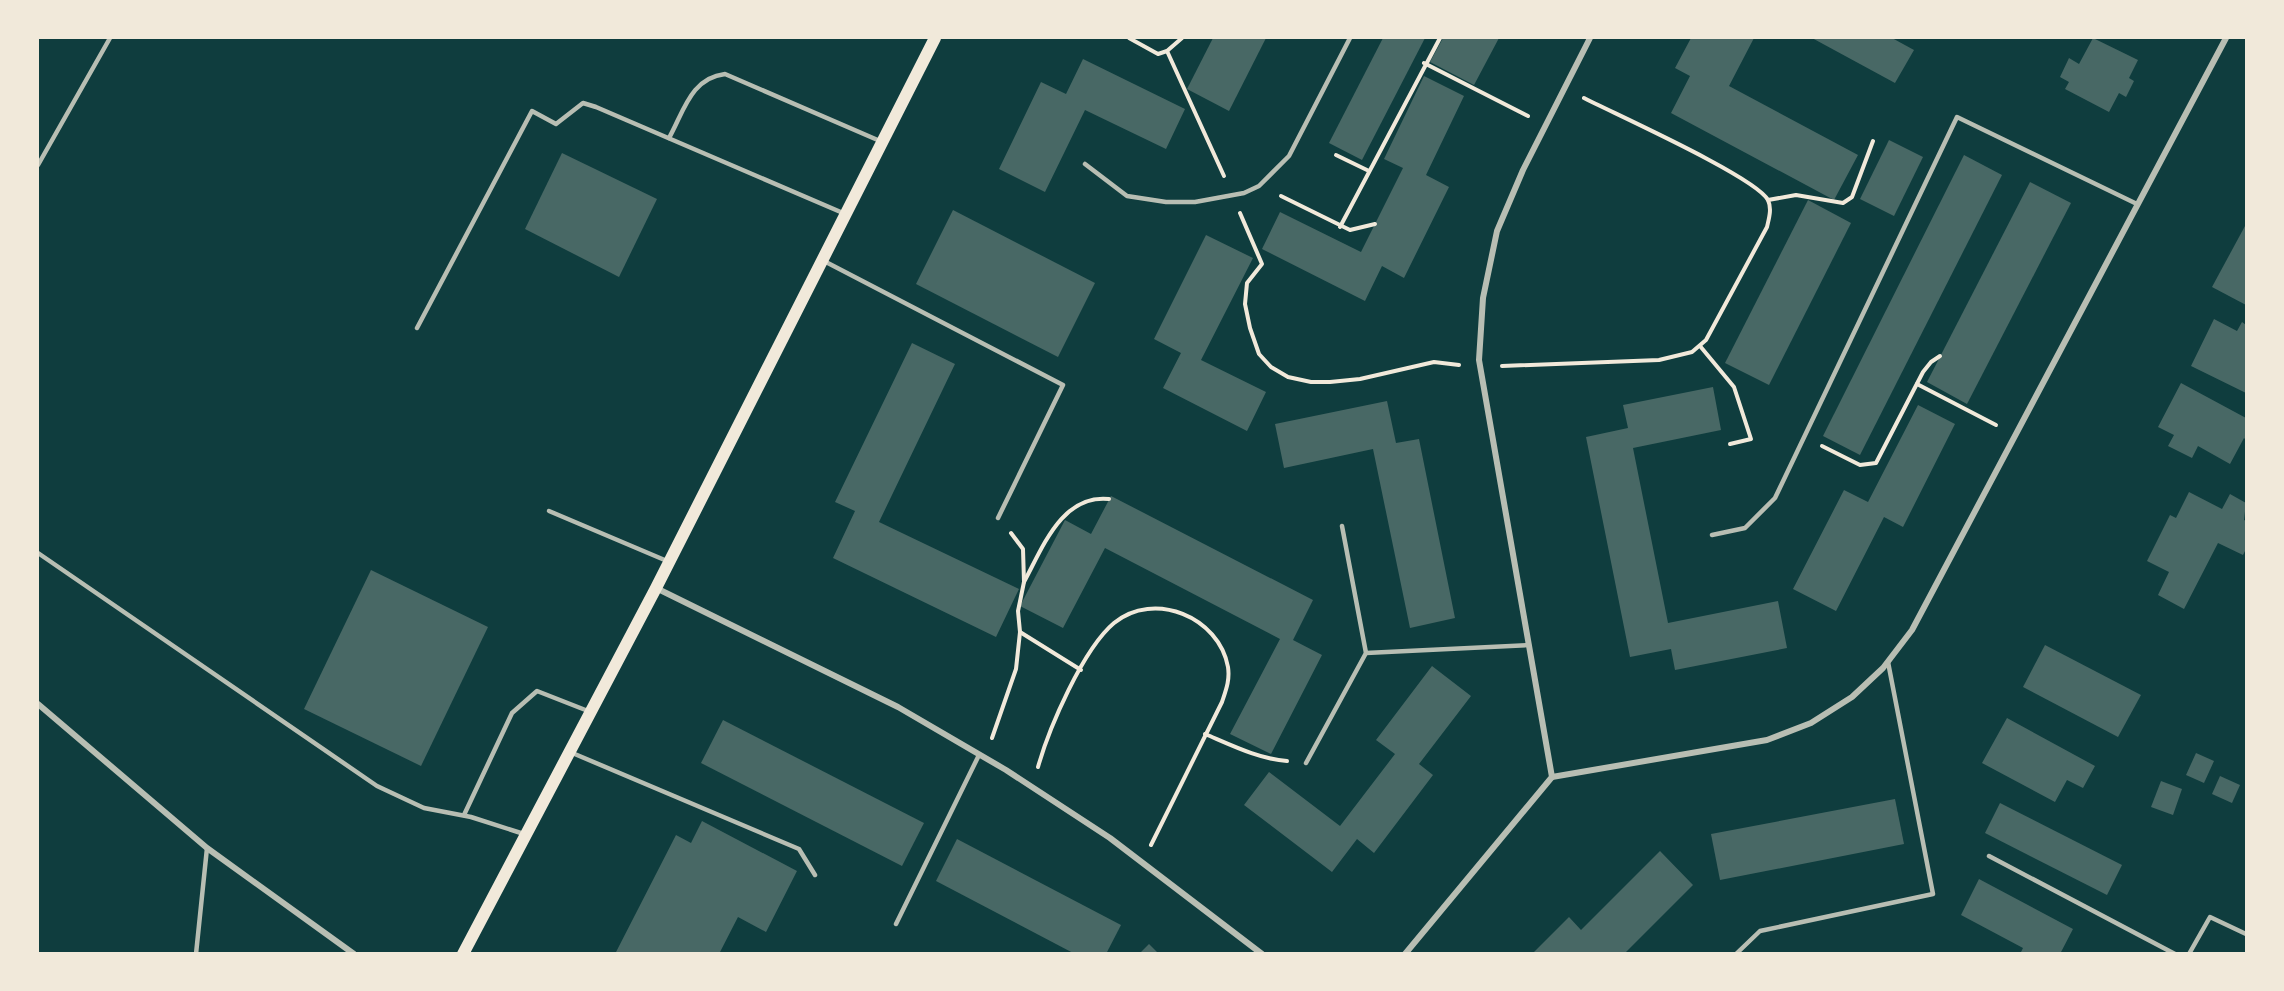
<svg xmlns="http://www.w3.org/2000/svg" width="2284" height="991" font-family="Signika,sans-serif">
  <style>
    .building { fill: #486865 }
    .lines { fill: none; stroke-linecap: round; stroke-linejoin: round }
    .path { stroke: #f1e9da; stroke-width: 4 }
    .service { stroke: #b8beb3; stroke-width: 4.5 }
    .minor { stroke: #b8beb3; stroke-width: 6 }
    .secondary { stroke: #f1e9da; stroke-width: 12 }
  </style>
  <rect width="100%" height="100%" fill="#0f3d3e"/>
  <g class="building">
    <path d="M1213,38H1266L1229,111L1187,89Z"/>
    <path d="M1383,38H1425L1362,160L1329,143Z"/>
    <path d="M1443,38H1499L1474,85L1430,62Z"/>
    <path d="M1691,38H1754L1729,86L1858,155L1834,200L1671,113L1690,76L1675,68Z"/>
    <path d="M1812,38H1892L1914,50L1895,83Z"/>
    <path d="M2093,38L2138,60L2129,78L2134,81L2126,97L2119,93L2109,112L2065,89L2069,82L2060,77L2069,58L2079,64Z"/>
    <path d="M1083,59L1185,109L1166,149L1085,110L1045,192L999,169L1041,82L1066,94Z"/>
    <path d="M1424,76L1464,96L1426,175L1449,187L1404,278L1382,266L1365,301L1262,249L1280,212L1361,252L1403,168L1384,159Z"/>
    <path d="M1889,140L1923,157L1894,216L1860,199Z"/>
    <path d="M562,153L657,199L619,277L525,229Z"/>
    <path d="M1964,155L2002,175L1860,455L1823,436Z"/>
    <path d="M2030,182L2071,203L1967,404L1927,382Z"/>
    <path d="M1808,200L1851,223L1769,385L1725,363Z"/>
    <path d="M953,210L1095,283L1058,357L916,284Z"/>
    <path d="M2245,226L2246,227V305L2212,287Z"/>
    <path d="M1206,235L1253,258L1201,360L1266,392L1247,431L1163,388L1181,353L1154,339Z"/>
    <path d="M2214,319L2237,331L2242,322L2246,325V393L2191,366Z"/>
    <path d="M912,343L955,364L879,522L1019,589L996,637L833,558L855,511L835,502Z"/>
    <path d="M2181,383L2246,418V440L2244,438L2230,464L2198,446L2192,458L2168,446L2174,435L2158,427Z"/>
    <path d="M1713,387L1721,430L1633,448L1668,623L1778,601L1787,648L1675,670L1671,649L1630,657L1586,437L1628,428L1623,405Z"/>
    <path d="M1387,401L1396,443L1419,439L1455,618L1410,628L1373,449L1284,468L1275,424Z"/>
    <path d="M1918,405L1955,424L1903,527L1884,517L1836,611L1793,589L1844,490L1868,502Z"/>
    <path d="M2189,492L2222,509L2230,494L2246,503L2244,520L2246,521V549L2243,555L2218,543L2184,609L2158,595L2169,572L2147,561L2170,515L2176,518Z"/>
    <path d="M1111,496L1313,600L1293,640L1322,655L1271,754L1230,734L1280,639L1105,548L1063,628L1020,606L1065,520L1091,534Z"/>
    <path d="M371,570L488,627L421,766L304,709Z"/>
    <path d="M2045,645L2141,695L2118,737L2023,687Z"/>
    <path d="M1432,666L1471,696L1419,764L1433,775L1374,853L1357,839L1332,872L1244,805L1269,772L1340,826L1395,754L1376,740Z"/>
    <path d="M2007,718L2095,766L2083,788L2067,780L2055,802L1982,763Z"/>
    <path d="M723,720L924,823L902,866L701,763Z"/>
    <path d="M2196,753L2214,761L2204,783L2186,775Z"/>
    <path d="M2220,776L2240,785L2232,803L2212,794Z"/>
    <path d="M2161,781L2182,789L2173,815L2151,807Z"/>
    <path d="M1895,799L1904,844L1720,880L1711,834Z"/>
    <path d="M2000,803L2122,865L2107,895L1985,833Z"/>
    <path d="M702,821L797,871L766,932L738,917L719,954H615L676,835L691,843Z"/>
    <path d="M957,839L1121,925L1106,954H1075L936,881Z"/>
    <path d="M1660,851L1693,885L1624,954H1532L1569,917L1581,930Z"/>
    <path d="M1979,879L2073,929L2060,954H2020L2023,948L1961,915Z"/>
    <path d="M1149,944L1159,954H1139Z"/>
  </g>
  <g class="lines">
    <g class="path">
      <path d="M1129,38L1158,54L1167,51L1182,38"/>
      <path d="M1167,51L1224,176"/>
      <path d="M1424,63L1528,116"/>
      <path d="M1336,155L1369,171"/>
      <path d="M1281,196L1350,230L1375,224"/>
      <path d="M1768,200L1796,195L1843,203L1852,197L1873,141"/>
      <path d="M1240,213L1262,264L1247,283L1245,304L1250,328L1259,354L1271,367L1288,377L1311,382H1330L1360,379L1434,362L1459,365"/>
      <path d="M1340,227L1440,38"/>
      <path d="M1700,346L1734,387L1751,439L1730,444"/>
      <path d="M1502,366L1659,360L1692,352L1706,340L1767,227C1769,218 1772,209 1768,200C1756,177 1615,114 1584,98"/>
      <path d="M1917,384L1996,425"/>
      <path d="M1822,446L1860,465L1876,463L1923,372L1931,362L1940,356"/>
      <path d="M1024,582C1043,547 1062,494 1109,499"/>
      <path d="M1020,632L1081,670"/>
      <path d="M1205,734C1231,745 1259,759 1287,761"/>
      <path d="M992,738L1016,669L1020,632L1018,611L1024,582L1023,549L1011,533"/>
      <path d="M1038,767C1049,728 1083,649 1114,623C1154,590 1219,617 1228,667C1230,680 1226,690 1222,702L1151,845"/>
    </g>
    <g class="service">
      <path d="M669,138C684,111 691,78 725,74L880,141"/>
      <path d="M1085,164L1127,196L1166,202H1195L1244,193L1259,186L1289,156L1350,38"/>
      <path d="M38,165L110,38"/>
      <path d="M822,260L1063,385L998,518"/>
      <path d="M417,328L532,111L556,124L583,103L596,107L843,213"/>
      <path d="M549,511L667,561"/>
      <path d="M1712,535L1745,528L1775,498L1957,117L2137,204"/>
      <path d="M38,553L377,786L424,808L471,817L524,834"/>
      <path d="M1366,653L1529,645"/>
      <path d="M570,752L799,849L815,875"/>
      <path d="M1306,763L1366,653L1342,526"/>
      <path d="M464,815L512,713L537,691L588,711"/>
      <path d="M1989,856L2175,954"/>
      <path d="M896,924L979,755"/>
      <path d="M196,954L207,848"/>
      <path d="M1736,954L1760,931L1933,894L1888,662"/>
      <path d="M2189,954L2210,917L2246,934"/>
    </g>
    <g class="minor">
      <path d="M656,588L898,707L1006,770L1110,838L1262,954"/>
      <path d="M38,704L207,848L354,954"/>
      <path d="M1552,777L1767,740L1811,723L1852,697L1883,668L1912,630L2226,38"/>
      <path d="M1405,954L1552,777L1479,360L1483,298L1497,231L1523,170L1590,38"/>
    </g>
    <path class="secondary" d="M463,954L656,588L935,38"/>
  </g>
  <rect width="2284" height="991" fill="none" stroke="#f1e9da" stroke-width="78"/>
</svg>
